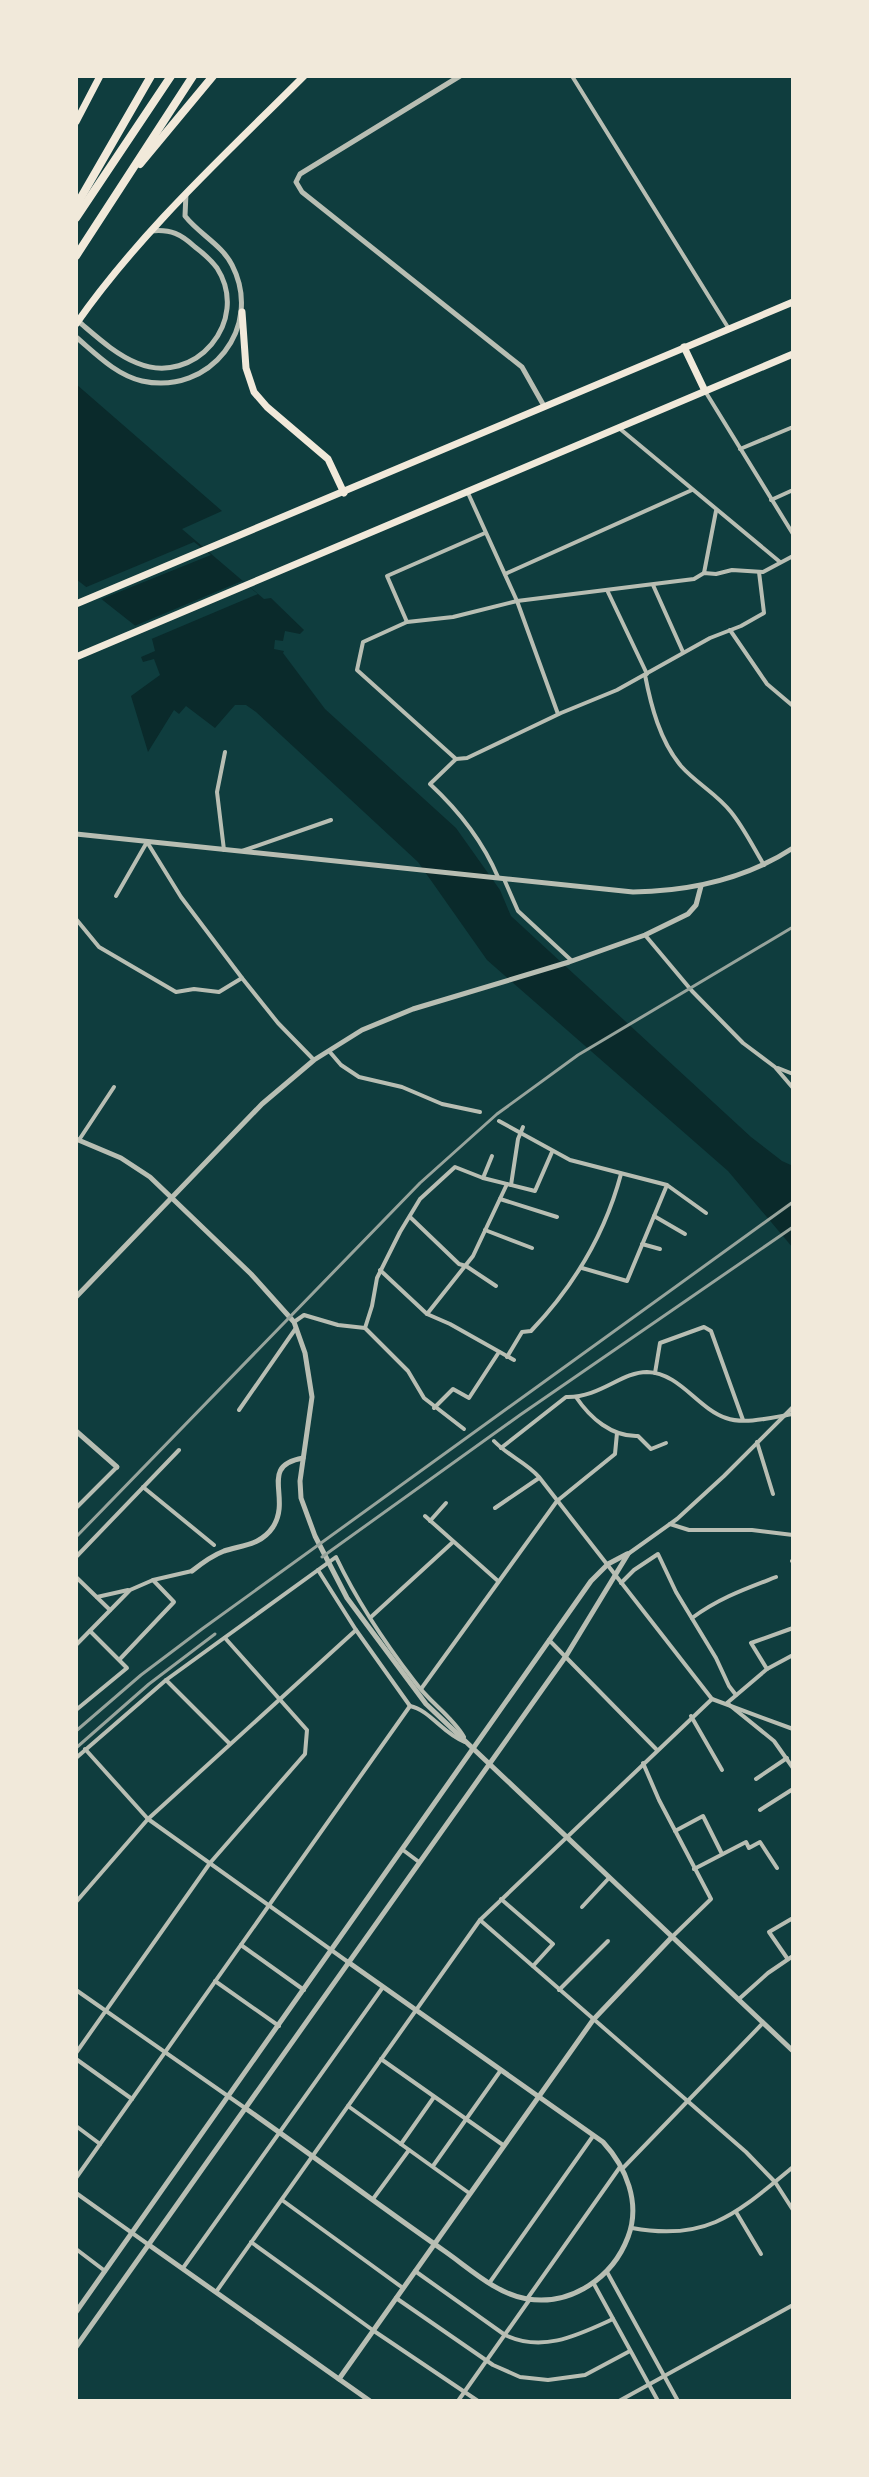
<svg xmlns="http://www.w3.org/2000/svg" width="869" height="2477" font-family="Helvetica,sans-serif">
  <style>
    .water { fill: #0a2a2b }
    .pier { fill: #0f3d3e }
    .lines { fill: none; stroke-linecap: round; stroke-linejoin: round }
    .minor { stroke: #b8beb3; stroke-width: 4 }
    .tertiary { stroke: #b8beb3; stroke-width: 5 }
    .trunk { stroke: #f1e9da; stroke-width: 7 }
    .motorway { stroke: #f1e9da; stroke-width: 8 }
    .rail { stroke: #97a49c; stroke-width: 3 }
  </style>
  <rect width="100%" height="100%" fill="#0f3d3e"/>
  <path class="water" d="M76,384L222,511L182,529L264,599L271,598L304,630L300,634L285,631L283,641L275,640L274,649L284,651L283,653L325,709L456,828L500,890L511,916L751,1137L782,1161L793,1166V1248L728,1171L487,960L418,862L256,712L246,705H235L215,728L186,706L179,714L174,710L148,752L131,696L160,675L154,659L143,662L141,657L155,651L152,639L76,579Z"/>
  <g class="pier">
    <path d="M194,542L211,555L99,600L84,588Z"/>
    <path d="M242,581L258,594L149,640L132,627Z"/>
  </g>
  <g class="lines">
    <g class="minor">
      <path d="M572,76L729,329"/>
      <path d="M705,391L793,534"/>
      <path d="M619,428L780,562"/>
      <path d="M740,449L793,427"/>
      <path d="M468,493L517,601L558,714"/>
      <path d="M771,500L793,490"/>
      <path d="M704,573L716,511"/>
      <path d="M505,574L692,490"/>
      <path d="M653,585L683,652"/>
      <path d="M607,590L647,674"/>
      <path d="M407,622L387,576L485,533"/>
      <path d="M730,630L767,684L793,706"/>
      <path d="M645,675C651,706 660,741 681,766C696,783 717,794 731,812C744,828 753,847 764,865"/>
      <path d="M456,759L467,758L561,713L617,690L710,638L741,626L764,613L759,572"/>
      <path d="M147,842L181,897L242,978L278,1023L314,1060"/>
      <path d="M224,850L217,792L225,752"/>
      <path d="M242,851L331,820"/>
      <path d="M498,877C483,842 457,809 430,784L456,759L357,670L363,642L407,622L453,617L517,601L694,579L704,573L716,574L732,570L763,572L793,556"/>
      <path d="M504,879L518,911L572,961"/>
      <path d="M116,896L147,842"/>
      <path d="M76,919L99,947L176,992L194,989L219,992L242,978"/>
      <path d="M645,935L692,991L743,1043L775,1067L793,1088"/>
      <path d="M329,1051L341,1065L359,1077L402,1087L442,1104L480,1112"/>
      <path d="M778,1068L793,1074"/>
      <path d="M499,1121L570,1160L667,1185L706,1213"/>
      <path d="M79,1140L114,1087"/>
      <path d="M483,1178L492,1156"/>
      <path d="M511,1185L518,1139L523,1127"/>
      <path d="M500,1199L557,1217"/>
      <path d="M654,1216L685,1234"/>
      <path d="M410,1217L459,1264L466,1266L496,1286"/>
      <path d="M485,1230L532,1248"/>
      <path d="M642,1244L660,1249"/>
      <path d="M582,1268L627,1281L667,1185"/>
      <path d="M380,1270L427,1314L450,1324L514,1360"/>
      <path d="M427,1314L473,1256L507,1184"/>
      <path d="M294,1322L304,1315L338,1325L365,1328L408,1371L424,1398L464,1429"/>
      <path d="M365,1328L372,1306L377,1278L400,1232L420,1199L455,1167L483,1178L535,1191L552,1152"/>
      <path d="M507,1357L522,1332L531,1331C573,1287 605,1234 621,1174"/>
      <path d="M655,1373L660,1343L704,1327L711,1331L743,1420"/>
      <path d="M576,1397C590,1418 612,1437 638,1436L651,1449L666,1443"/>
      <path d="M434,1408L453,1389L469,1398L499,1352"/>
      <path d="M239,1410L296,1328"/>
      <path d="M494,1441C508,1456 526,1462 539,1477L712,1699L793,1729"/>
      <path d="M757,1442L773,1494"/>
      <path d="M501,1448L566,1397C600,1398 621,1372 647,1372C680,1373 697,1408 726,1418C745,1425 774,1417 793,1414"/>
      <path d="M143,1487L214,1545"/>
      <path d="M76,1508L117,1467"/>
      <path d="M495,1508L539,1478"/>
      <path d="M425,1516L498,1581"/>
      <path d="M430,1521L446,1503"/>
      <path d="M670,1524L689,1530H752L793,1535"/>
      <path d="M628,1554L677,1519L724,1476L793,1407"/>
      <path d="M76,1557L179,1450"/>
      <path d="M792,1561H793"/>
      <path d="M318,1570L356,1630L410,1706C430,1710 443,1734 465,1742"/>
      <path d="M76,1577L110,1610"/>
      <path d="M621,1583L634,1570L658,1554L676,1592L716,1658L729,1686L736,1695"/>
      <path d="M97,1597L128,1590"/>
      <path d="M371,1617L453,1542"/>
      <path d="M692,1618C719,1598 745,1589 776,1577"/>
      <path d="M549,1640L657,1750"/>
      <path d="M76,1645L130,1590L153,1580L192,1571"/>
      <path d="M793,1655L767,1669L727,1703L774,1741L793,1768"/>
      <path d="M120,1659L174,1602L153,1580"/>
      <path d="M767,1669L751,1643L793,1628"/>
      <path d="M166,1680L229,1743"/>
      <path d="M421,1689L557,1501L615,1454L617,1433"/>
      <path d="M76,1710L127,1668L90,1631"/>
      <path d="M691,1716L722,1770"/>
      <path d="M85,1749L148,1819L348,1962"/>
      <path d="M76,1758L166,1680L336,1557C357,1601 385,1643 415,1682C429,1702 452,1716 464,1737"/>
      <path d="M643,1763L659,1800L711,1899L673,1936"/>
      <path d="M756,1779L787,1758"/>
      <path d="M760,1810L793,1789"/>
      <path d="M675,1831L703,1816L722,1854"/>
      <path d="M403,1850L419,1862"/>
      <path d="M694,1869L746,1842L749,1848L760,1842L777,1868"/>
      <path d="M501,1899L553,1944L533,1966"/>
      <path d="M76,1902L148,1819L356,1630"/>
      <path d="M582,1907L609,1878"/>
      <path d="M480,1920L746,2152L775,2182L793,2210"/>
      <path d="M241,1945L304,1990"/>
      <path d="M787,1958L769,1932L793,1918"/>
      <path d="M215,1981L279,2026"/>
      <path d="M76,1990L245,2108"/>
      <path d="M559,1990L608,1941"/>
      <path d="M739,1999L768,1973L793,1956"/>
      <path d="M76,2053L210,1863L305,1754L307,1730L225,1638"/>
      <path d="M76,2059L132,2099"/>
      <path d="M381,2059L503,2145"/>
      <path d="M348,2106L469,2193"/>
      <path d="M76,2126L100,2144"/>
      <path d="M401,2144L434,2097"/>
      <path d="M433,2166L501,2070"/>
      <path d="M624,2167L763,2023"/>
      <path d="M76,2178L410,1706"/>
      <path d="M76,2193L149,2245"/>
      <path d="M373,2199L409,2150"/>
      <path d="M282,2200L403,2288"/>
      <path d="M736,2212L761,2254"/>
      <path d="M632,2228C708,2242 737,2213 793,2167"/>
      <path d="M251,2242L374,2331L478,2401"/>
      <path d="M76,2249L105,2271"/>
      <path d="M183,2268L383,1987"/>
      <path d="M415,2271L505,2335C543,2353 578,2335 613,2319"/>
      <path d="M607,2272L678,2401"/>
      <path d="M490,2282L593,2136"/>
      <path d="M594,2284L658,2401"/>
      <path d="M216,2292L480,1920L712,1699"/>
      <path d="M396,2298L493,2365L520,2377L548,2380L585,2375L630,2351"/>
      <path d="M527,2299L620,2167"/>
      <path d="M458,2401L530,2299"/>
      <path d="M619,2401L793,2305"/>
    </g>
    <g class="tertiary">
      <path d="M460,76L300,174L296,182L302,192L522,367L544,406"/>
      <path d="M78,321C97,337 115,354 137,363C195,387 251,321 217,268C211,260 203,253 195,247C181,234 171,229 151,231"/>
      <path d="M76,337C96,354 116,375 142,381C210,396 264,327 232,265C222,245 199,234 185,216L186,193"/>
      <path d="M76,834L633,892C690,891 744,880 793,848"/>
      <path d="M76,1139L121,1158L150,1177L251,1274L294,1322L305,1353L312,1397L300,1481L301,1498L315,1536L347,1598L426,1704L793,2051"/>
      <path d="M76,1297L262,1104L314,1060L362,1030L413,1009L569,962L645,935L688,914L696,905L701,886"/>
      <path d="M76,1431L117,1467"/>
      <path d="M192,1571C202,1563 211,1556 224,1551C243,1545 261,1545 273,1527C292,1497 258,1466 303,1458"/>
      <path d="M245,2108C312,2155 377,2204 443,2250C468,2267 496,2294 527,2299C572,2306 613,2277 628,2237C641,2203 626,2167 603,2142L348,1962"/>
      <path d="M149,2245L370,2401"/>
      <path d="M76,2312L591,1581L608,1564L627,1554"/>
      <path d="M76,2347L566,1656L628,1554"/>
      <path d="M339,2379L593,2020L672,1937"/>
    </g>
    <g class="trunk">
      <path d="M76,122L100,76"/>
      <path d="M242,312L246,368L254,392L267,407L328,459L344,493"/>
      <path d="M76,324C141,231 225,155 304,76"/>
      <path d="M684,347L705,391"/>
      <path d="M76,604L793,302"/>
      <path d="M76,657L793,354"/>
    </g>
    <g class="motorway">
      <path d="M140,164L213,76"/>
      <path d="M76,206L151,76"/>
      <path d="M76,218L171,76"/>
      <path d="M76,256L193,76"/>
    </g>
    <g class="rail">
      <path d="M76,1537L420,1183L497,1114L578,1055L793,927"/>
      <path d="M322,1557L520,1415L793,1227"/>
      <path d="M76,1731L141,1675L202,1629L793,1202"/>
      <path d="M76,1748L149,1684L215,1634"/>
    </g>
  </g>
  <rect width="869" height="2477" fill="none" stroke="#f1e9da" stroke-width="156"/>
</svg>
